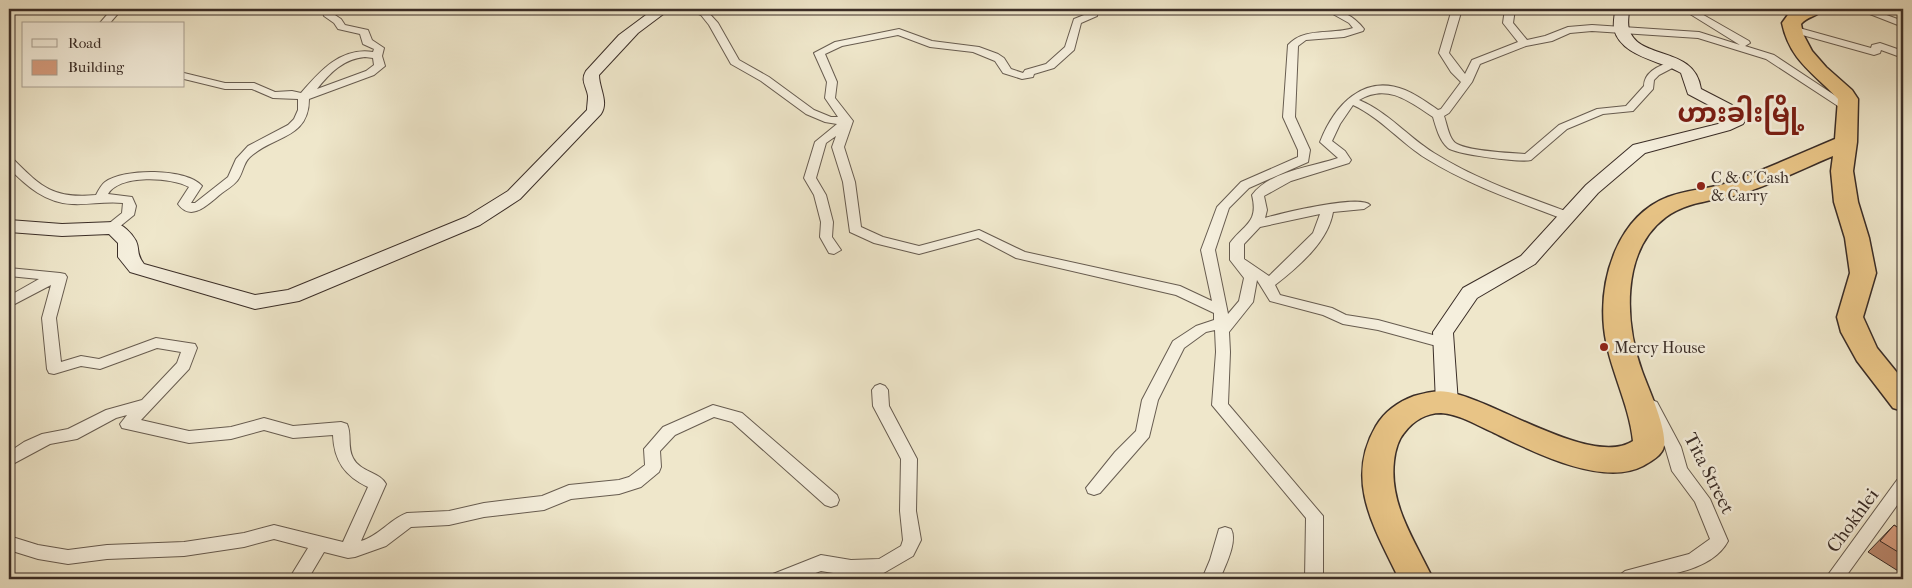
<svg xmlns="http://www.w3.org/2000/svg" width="1912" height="588" font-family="'IM FELL French Canon','Noto Sans Myanmar',serif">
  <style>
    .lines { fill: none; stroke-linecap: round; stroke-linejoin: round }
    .street-casing { stroke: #675c50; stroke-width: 2 }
    .secondary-casing { stroke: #3a2d27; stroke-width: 2 }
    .highway-casing { stroke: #3a2d27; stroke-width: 3 }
    .street { fill: #f5efdd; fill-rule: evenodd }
    .secondary { fill: #f5efdd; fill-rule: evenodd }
    .highway { fill: #e8c486; fill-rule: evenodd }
    .wall { fill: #ba886e; stroke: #3a2d27 }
    .building { fill: #d89e80; stroke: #3a2d27 }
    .poi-dot { fill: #8f2418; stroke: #f5efdd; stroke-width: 2 }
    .labels { text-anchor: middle; stroke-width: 5; stroke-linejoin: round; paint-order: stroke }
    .poi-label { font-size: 16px; fill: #3a2d27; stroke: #f5efdd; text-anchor: start }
    .near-street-label { font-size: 19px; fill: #3a2d27; stroke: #f5efdd }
    .town-label { font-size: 26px; font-weight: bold; fill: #7a1f14; stroke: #f5efdd }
  </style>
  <rect width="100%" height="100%" fill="#efe7cb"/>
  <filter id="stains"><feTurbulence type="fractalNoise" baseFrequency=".004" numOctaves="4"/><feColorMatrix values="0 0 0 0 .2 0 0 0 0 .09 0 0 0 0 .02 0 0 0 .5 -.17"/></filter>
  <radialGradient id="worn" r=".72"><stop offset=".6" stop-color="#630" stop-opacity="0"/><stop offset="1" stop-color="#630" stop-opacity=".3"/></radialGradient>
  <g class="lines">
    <defs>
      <g id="street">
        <path d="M112,9H122L109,24H99Z"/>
        <path d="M305,9H334L332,13L341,19L345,25L368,30L372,40L384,48L382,56L385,66L374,75L309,99C309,139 274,135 250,157C243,163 243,174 237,181C233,186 227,189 222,193C209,203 192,223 178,204L189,187C171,177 120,174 108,194L132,197L136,206L134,215L113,232L108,233L102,229L122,213L123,203C106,201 89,205 72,204C46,203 26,186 9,168V158L13,159C42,188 54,199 96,195C98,191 101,185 105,182C123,168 187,168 202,186L191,203H195L228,177L236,159L248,146L288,125L294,119L298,110V99L273,98L252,89H225L184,79V73L225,83H254L275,92L292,91L301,93C320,71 341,47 373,52L374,49L363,44L360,34L338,29L334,23L324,16L323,12L314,13ZM365,57L373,58L374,65L366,71L317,89C330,73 343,59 365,57Z"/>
        <path d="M687,9H701L707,11L718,23L739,60L769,77L814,110L831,117H838L825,98L827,82L814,53L835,42L899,29L932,41L979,47L998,54L1004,58L1011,69L1023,73L1025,70L1046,64L1065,47L1074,19L1089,13L1088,9H1098L1097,16L1081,23L1074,50L1054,68L1034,74L1033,77L1022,79L1003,73L995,61L973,52L930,47L898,35L842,46L825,54L837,82L835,98L853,121L844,147L855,182L861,227L883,237L919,246L979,230L1025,252L1180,286L1212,301L1201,250L1217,207L1241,182L1298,157V150L1283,117L1288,45C1304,27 1331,35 1353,28L1349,23L1324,9C1341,9 1354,16 1364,29L1363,31L1344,37L1306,40L1298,46L1295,117L1310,150L1308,162L1249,188L1229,208L1215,250L1228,314L1239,301L1244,278L1230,260V243C1244,224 1259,223 1252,195C1270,171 1311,167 1338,158L1320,142C1334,106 1363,73 1405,90C1417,95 1428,103 1438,110L1441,109L1461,82L1451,72L1439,53L1452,9H1462L1449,53L1465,74L1472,60L1518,42L1503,23L1505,9H1515L1513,23L1527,40L1545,36L1568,27L1592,25L1699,32L1740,45L1682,9H1693L1749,41L1750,43L1745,46L1774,55L1854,108L1848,111L1844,110L1766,59L1698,38L1592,31L1570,33L1552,41L1526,46L1480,64L1472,82L1449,113L1444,116C1447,124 1449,140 1457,144C1470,151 1509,153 1525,154L1559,125L1597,109L1626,106L1644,86C1644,71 1662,64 1675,61L1680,64L1659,75L1654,80L1653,89L1633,111L1603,114L1567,129L1531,160C1520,163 1455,154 1448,148C1439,140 1436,127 1433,117C1409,101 1387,83 1359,100C1388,112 1408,137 1434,153C1477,180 1525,196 1571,213L1573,216L1571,219H1563C1516,201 1469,185 1427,159C1401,143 1381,118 1353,105L1340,124L1332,141L1345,151L1351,160L1349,163L1291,181L1264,196L1267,210L1265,218C1282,213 1360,194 1370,205L1364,209L1333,212C1328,242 1298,267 1275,285L1280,295L1332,308L1346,315L1378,320L1444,338L1449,339L1451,343L1449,347L1444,348L1378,330L1343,324L1323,315L1270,301L1257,280L1253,302L1229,332L1230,352L1228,404L1323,516V579H1305L1306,518L1212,405L1216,352L1215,330L1206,332L1184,348L1158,400L1149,437L1100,493L1094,495L1088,493L1086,488L1115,452L1136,431L1142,400L1173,341L1196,326L1214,320V313L1176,295L1016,258L978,238L919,254L874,243L850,232L843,182L832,147L836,136L826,143L816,178L826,195L833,222L832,237L841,250L834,254L829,253L820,237L821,222L814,195L804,178L815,142L837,124L825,122L806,114L761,81L731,64L709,25L701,15ZM1320,214L1313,233L1269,276L1244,259V244L1260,227Z"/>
        <path d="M1857,9H1870L1903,21V27Z"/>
        <path d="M1792,26L1871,48L1872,45L1880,43L1903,51V58L1881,50L1880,53L1874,55L1788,31L1787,29Z"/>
        <path d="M9,268L60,273L65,274L67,277L56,318L61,362L81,356L99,359L156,338L195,344L197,348L189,369L141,420L189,431L231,427L264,418L293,426L341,422L347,424C352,434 347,447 353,458C360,472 380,472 386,484L361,541C379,536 390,519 407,513L449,511L484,503L542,496L569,485L619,480L629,477L645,465L644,449L663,427L713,405L742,413L837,495L839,500L837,505L831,507L825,505L732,422L714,417L675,435L660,451L661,467L659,472L641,487L619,494L571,499L544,510L484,517L449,525L411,527L386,546L355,557L348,558L324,552L308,579H289L308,548L274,539L244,547L184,556L107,559L68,564L38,559L9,550V536L38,545L68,550L107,545L184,542L244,533L274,525L343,542L368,487C345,476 334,461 333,435L293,438L264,430L231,439L189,443L122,428L120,424L127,415L116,418L77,439L50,444L9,466V452L24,442L42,434L68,429L106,410L142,400L177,363L181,352L157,348L100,369L81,366L54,374L49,373L47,369L42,318L51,285L9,307V296L39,279L9,276Z"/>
        <path d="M880,384L885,386L888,390L889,406L917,459L916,511L921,540L913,556L882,574L851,576L821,571L799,579H770L773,574L821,555L851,560L879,559L901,546L903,540L900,511L901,459L873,406L872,390L875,386Z"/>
        <path d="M1652,400L1657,402L1681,447L1687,468L1710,499L1728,541C1711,574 1651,579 1618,579L1621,574L1625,571L1689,554L1710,539L1695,502L1672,471L1665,447L1644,406L1647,402Z"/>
        <path d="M1903,478V497L1844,579H1825L1897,480Z"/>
        <path d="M1225,527L1231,529C1238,542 1225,566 1220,579H1202L1210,560L1219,529Z"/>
      </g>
      <g id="secondary">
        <path d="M654,9H670L638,33L599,75C599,88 609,102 601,114L520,199L480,225L299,301L255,309L130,272L118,257V243L109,234L62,236L9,232V220L62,224L114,222C122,224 132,233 136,241C140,250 136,254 144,264L255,295L288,290L466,217L508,191L587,110C587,106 588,101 588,96C587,87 580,81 586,71L619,35Z"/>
        <path d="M1615,9H1629C1629,15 1627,23 1629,29C1638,61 1695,45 1701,89L1732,105L1745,121L1743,124L1730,130L1645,153L1598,193L1535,264L1477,298L1453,333L1458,403L1455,409L1447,411L1439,409L1436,403L1433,332L1463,288L1521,256L1586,185L1633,145L1718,124L1727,119L1720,111L1688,94L1681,73C1660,60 1621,57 1614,29C1613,22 1615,15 1615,9Z"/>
      </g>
      <path id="highway" d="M1799,9H1823C1818,17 1807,16 1801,24L1803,34L1812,51L1826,67L1852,90L1858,99L1857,142L1853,171L1858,202L1869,238L1876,273L1863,317L1877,348L1903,380V411L1893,408L1857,361L1841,332L1837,317L1850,273L1845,238L1834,202L1831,171L1833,156C1804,168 1775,183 1744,193C1718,201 1689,200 1666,217C1620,251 1625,324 1642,371C1648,388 1667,428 1664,446C1663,455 1650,462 1643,466C1601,488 1528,449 1490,431C1475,424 1458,414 1441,413C1426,413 1413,421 1404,433C1398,440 1395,452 1394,461C1389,505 1415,541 1433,579H1399C1375,529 1344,481 1376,426C1385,411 1398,402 1414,396C1425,393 1436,390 1448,392C1495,400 1592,468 1633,441C1629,402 1608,367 1604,328C1599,278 1618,216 1668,197C1689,189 1712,189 1734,181C1768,168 1802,153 1835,139L1838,99C1814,73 1790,61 1782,23L1790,12Z"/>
    </defs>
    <use href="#street" class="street-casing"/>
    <use href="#secondary" class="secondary-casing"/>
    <use href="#highway" class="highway-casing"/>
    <use href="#street" class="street"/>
    <use href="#secondary" class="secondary"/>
    <use href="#highway" class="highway"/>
  </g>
  <path class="wall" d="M1894,525L1903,531V574L1868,552Z"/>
  <path class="building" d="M1894,525L1903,531V555L1880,541Z"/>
  <g class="poi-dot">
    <circle cx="1701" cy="186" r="5"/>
    <circle cx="1604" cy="347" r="5"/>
  </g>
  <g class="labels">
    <g class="poi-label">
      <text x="1711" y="183">C &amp; C Cash<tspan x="1711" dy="18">&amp; Carry</tspan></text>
      <text x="1614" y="353">Mercy House</text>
    </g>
    <g class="near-street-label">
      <text transform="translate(1710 473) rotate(63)" y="7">Tita Street</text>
      <text transform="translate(1852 520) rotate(-54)" y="7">Chokhlei</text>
    </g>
    <g class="town-label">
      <text x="1741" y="122">ဟားခါးမြို့</text>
    </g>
  </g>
  <rect width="1912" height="588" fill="none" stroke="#efe7cb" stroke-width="30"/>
  <rect x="10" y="10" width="1892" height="568" fill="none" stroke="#3a2d27" stroke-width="2.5"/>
  <rect x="15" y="15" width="1882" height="558" fill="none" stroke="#3a2d27"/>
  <rect x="22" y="22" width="162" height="65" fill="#f5efdd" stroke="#aaa194"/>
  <rect x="32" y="39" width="25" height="8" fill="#f5efdd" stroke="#aaa194"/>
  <text x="68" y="48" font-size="15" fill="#3a2d27">Road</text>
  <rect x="32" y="60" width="25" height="15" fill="#d89e80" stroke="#aaa194"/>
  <text x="68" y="72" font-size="15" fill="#3a2d27">Building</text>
  <rect width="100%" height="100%" filter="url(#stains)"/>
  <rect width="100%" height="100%" fill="url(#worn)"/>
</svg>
